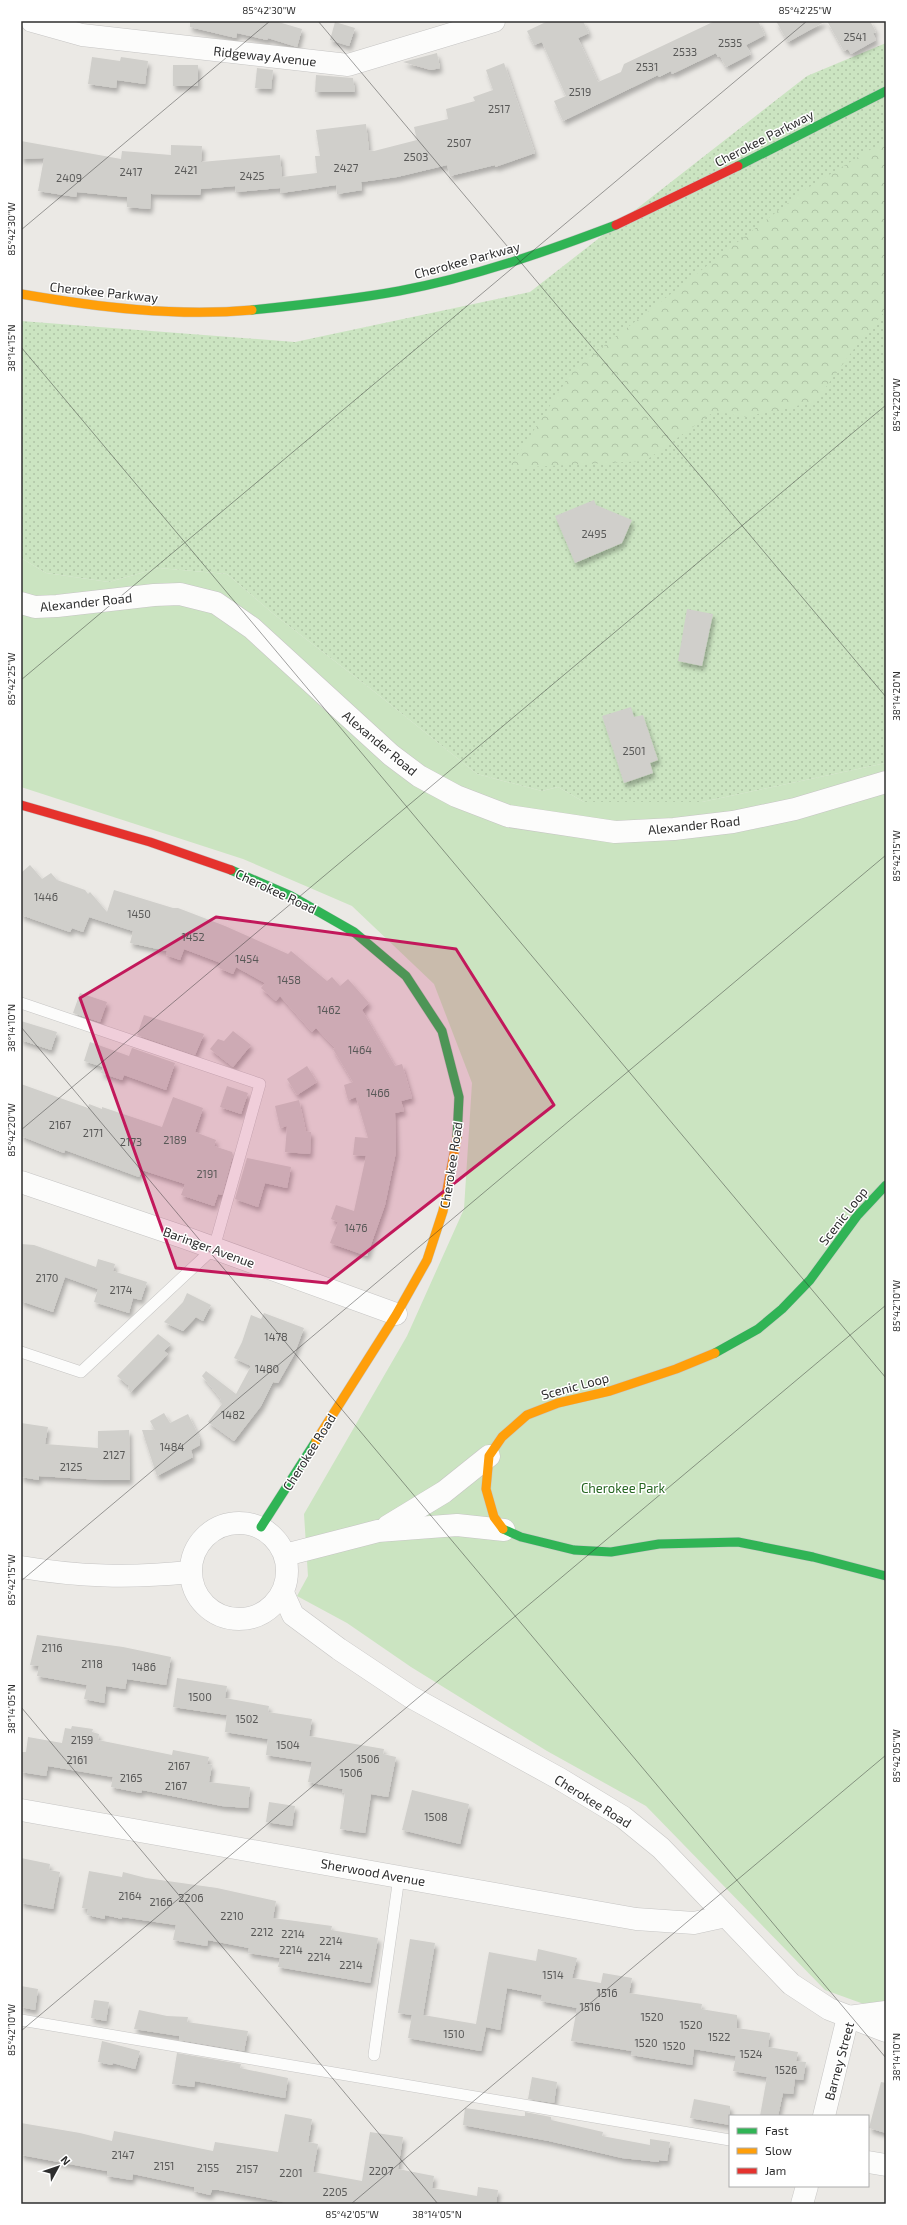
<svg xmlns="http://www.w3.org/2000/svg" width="907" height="2225" font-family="'Exo 2',sans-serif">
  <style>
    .grass { fill: url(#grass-dots) }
    .forest { fill: url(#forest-crowns) }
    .park { fill: #cbe4c1 }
    .building { fill: #d0cfcb; filter: url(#shadow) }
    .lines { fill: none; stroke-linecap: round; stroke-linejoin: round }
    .lane-casing { stroke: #c6c5c4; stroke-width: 12 }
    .street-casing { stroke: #c6c5c4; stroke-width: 23 }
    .fast-casing { stroke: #c6c5c4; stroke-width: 10 }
    .slow-casing { stroke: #c6c5c4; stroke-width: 10 }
    .jam-casing { stroke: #c6c5c4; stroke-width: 10 }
    .lane { stroke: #fcfcfb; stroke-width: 11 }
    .street { stroke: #fcfcfb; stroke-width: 22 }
    .fast { stroke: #30b455; stroke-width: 9 }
    .slow { stroke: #ff9f0a; stroke-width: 9 }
    .jam { stroke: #e5322d; stroke-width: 9 }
    .marked { fill: #c2185b; fill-opacity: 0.2; stroke: #c2185b; stroke-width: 3; stroke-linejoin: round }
    .ticks { fill: none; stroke: #2e2e2e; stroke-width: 1; stroke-opacity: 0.45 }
    .labels { text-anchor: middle; stroke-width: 3; stroke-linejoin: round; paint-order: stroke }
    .number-label { font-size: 11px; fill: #585857 }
    .street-label { font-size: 13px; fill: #2e2e2e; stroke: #fff }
    .park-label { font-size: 13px; fill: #276722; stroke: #fff }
    .neatline { fill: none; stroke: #2e2e2e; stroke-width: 1.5 }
    .ticks-label { font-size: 10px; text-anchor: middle; fill: #2e2e2e }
  </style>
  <defs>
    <pattern id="grass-dots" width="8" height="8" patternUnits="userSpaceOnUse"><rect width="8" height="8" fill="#cbe4c1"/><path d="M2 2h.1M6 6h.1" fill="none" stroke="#afc4a6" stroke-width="1.8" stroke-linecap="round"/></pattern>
    <pattern id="forest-crowns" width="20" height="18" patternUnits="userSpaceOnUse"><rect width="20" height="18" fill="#cbe4c1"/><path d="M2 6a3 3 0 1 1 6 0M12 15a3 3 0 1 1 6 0" fill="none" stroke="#afc4a6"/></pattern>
    <filter id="shadow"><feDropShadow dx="2.5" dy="4.5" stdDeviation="2" flood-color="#0004"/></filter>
  </defs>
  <rect width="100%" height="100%" fill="#ebe9e5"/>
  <path class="grass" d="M886,43V763L702,802H584L558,787L542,791L477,774L371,689L276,616L227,574L159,568L109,582L46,573L21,558V321L295,342L530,292L807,76Z"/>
  <path class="forest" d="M886,140V310L862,338L815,402L744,417L715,411L645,461L509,468L574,369L806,189Z"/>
  <path class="park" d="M21,558L46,573L109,582L159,568L227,574L276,616L371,689L477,774L542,791L558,787L584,802H702L886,763V2012L825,1990L646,1806L547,1751L411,1667L347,1623L297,1596L308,1576L304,1514L407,1336L464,1209L472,1083L434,984L352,906L243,859L21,787Z"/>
  <g class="building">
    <path d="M190,21H275L302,29L297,47L268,38L267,40L237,33L236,38L190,27Z"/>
    <path d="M548,21H583L589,33L578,38L598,82L621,72L624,64L715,21H758L765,35L746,45L751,54L726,67L720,56L718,57L716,53L672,74L671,71L659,77L658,75L563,121L554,101L566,96L542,42L534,45L527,31Z"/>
    <path d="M776,21H826L788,42Z"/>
    <path d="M827,21H870L876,32L873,33L876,40L851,54L848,49L844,51Z"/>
    <path d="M335,22L355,28L349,46L330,40Z"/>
    <path d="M437,53L440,68L431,70L403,62Z"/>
    <path d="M92,57L120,61L121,57L148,61L145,84L117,80L116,88L88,84Z"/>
    <path d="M504,63L535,153L495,167V165L450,176L447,165L397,177L361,182L362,190L337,194L336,185L281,193L280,188L236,192L235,186L201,189L200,195L151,194L150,209L127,207V197L77,192L76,197L38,191L44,158L21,159V141L121,159L122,151L171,155V145L202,146L201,162L280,155L282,177L317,173L315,156H320L316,130L366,124L369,150L374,151L417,140L414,127L448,119L446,109L475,101L473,97L493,90L486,70Z"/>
    <rect x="173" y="65" width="25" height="21"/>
    <path d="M257,68L273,70L271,89L255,88Z"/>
    <path d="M316,75L353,78L355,92H315Z"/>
    <path d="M594,500L596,505L632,520L622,543L575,563L555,516Z"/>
    <path d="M687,609L713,614L702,666L678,661Z"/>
    <path d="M631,707L634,717L643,715L658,760L650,763L653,773L624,783L602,716Z"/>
    <path d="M30,865L42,879L51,873L57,880L85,890L88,894L90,892L107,912L114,890L173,908H178L225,926L288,954L291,951L327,981L332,977L340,986L348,979L369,1003L362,1010L395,1066L402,1064L412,1098L401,1101L404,1111L395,1113L396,1152L385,1205L367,1256L330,1243L338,1222L331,1219L336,1205L354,1211L366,1156L353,1155L355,1137L368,1138L356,1097L348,1100L344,1085L353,1082L333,1049L335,1048L316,1028L312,1032L280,996L276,1001L261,988L265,983L236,967L233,974L219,968L221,963L184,949L180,960L166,955L167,951L130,943L133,931L89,917L83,932L72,928L70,932L21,915V873Z"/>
    <path d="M80,993L107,1002L100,1022L73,1013Z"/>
    <path d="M144,1015L204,1034L195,1055L137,1035Z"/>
    <path d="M21,1021L57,1032L51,1050L21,1040Z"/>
    <path d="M233,1031L251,1045L233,1067L210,1049L218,1039L224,1041Z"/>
    <path d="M90,1042L129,1056L132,1048L175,1063L166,1090L124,1075L122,1080L101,1073L103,1067L84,1061Z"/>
    <path d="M307,1066L317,1082L297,1095L287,1079Z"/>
    <path d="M21,1084L88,1108L89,1104L102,1109V1107L162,1127L173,1097L203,1108L195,1132L216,1140L214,1146L232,1152L233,1155L222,1195L218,1194L214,1206L181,1195L185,1184L142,1170L139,1177L65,1150L64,1153L21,1136Z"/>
    <path d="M227,1086L248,1093L241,1114L220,1107Z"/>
    <path d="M299,1100L306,1131L311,1132L310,1154L285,1152L287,1126L280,1128L275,1106Z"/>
    <path d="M247,1158L291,1167L287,1188L265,1183L258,1207L235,1199Z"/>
    <path d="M21,1244L34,1245L96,1267L98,1259L115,1264L113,1271L147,1282L141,1300L133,1298L129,1313L94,1302L98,1289L65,1277L53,1312L21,1301Z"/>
    <path d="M187,1293L211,1305L203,1321L196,1317L183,1331L164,1322L183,1302Z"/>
    <path d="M264,1313L304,1328L294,1355L278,1383L273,1382L261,1406L234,1441L208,1422L222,1404L219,1401L221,1399L202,1376L206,1371L236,1394L251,1366L234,1358L242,1342L251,1315L261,1319Z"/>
    <path d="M158,1334L171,1344L164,1351L168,1354L130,1393L128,1385L117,1376Z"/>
    <path d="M164,1413L170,1423L188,1414L200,1439V1445L191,1450L193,1457L157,1476L142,1430H155L150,1421Z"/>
    <path d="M21,1423L48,1427L45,1444L98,1448V1431L129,1430L130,1480H102L39,1476V1480L21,1477Z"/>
    <path d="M37,1635L123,1647L171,1657L166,1685L127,1679L125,1689L106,1686L104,1703L84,1699L87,1685L37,1676L39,1666L30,1665Z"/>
    <path d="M177,1678L227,1686L225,1698L269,1706L268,1712L312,1719L309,1736L384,1749L383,1754L396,1757L388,1797L371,1794L365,1833L340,1829L345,1793L342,1792L343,1789L308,1782L312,1762L266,1755L268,1739L225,1732L227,1715L173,1707Z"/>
    <path d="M72,1726L93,1729L92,1732L99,1734L98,1740L172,1755L173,1750L209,1757L207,1764L212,1765L209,1782L250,1787L248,1808L222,1806L142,1790L141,1793L111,1787L113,1777L48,1766L46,1776L21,1772V1752H26L28,1737L62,1743L65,1728L71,1729Z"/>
    <path d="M412,1790L469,1804L460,1844L402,1830Z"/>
    <path d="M269,1802L295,1806L292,1826L266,1822Z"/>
    <path d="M21,1858L50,1864L49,1870L60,1872L53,1909L21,1903Z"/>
    <path d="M89,1871L122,1877L123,1872L146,1878L217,1888L276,1901L273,1918L332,1926L331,1930L378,1938L370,1983L278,1967L280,1958L248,1953L249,1948L208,1940L207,1946L173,1940L176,1925L122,1917V1919L105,1915V1919L87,1915L88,1909L82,1908Z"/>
    <path d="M410,1939L435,1943L423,2015L476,2024L489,1952L536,1961L538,1949L577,1958L572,1978L601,1983L603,1973L632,1978L629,1993L702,2004L701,2009L737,2015V2028L770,2033L768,2047L798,2052L796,2061L806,2062L803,2080L795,2079L793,2094L783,2093L778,2116H760L767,2077L733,2071L736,2056L694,2049L692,2065L631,2055L632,2051L571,2041L577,2008L541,2001L542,1995L507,1988L500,2030L486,2027L481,2051L408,2038L412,2015L398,2013Z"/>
    <path d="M21,1986L38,1989L35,2010L21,2007Z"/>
    <path d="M94,2000L109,2002L106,2021L91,2018Z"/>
    <path d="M139,2010L167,2016L188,2017L187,2022L248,2031L244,2051L179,2040V2036L134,2029Z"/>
    <path d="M102,2041L140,2051L135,2069L113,2063L112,2065L98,2062Z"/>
    <path d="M177,2053L241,2064L240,2068L288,2078L285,2098L195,2081L194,2087L172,2084Z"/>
    <path d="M532,2077L557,2082L554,2103L528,2099Z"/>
    <path d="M881,2082L886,2083V2133L869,2128Z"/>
    <path d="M694,2099L730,2106V2125L690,2118Z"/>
    <path d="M465,2108L521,2116H525V2112L551,2117V2120L603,2132L602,2136L650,2145V2139L670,2142L667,2161L659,2160V2162L622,2158L549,2141L463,2125Z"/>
    <path d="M285,2114L312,2119L308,2142L318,2144L313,2172L362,2181L370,2132L403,2137L398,2169L434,2176L432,2188L477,2196L478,2187L498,2190L496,2204H293L219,2190H212L210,2195L194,2191V2187L133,2174L132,2180L107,2176V2171L21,2155V2123L80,2133L112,2141L114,2131L213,2151L215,2142L278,2152Z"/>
  </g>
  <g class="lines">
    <defs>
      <g id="lane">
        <path d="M21,1003L260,1084L214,1248L81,1372L21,1352"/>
        <path d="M21,2020L730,2140"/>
        <path d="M374,2055L399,1877"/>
      </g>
      <g id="street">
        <path d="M32,21L82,35L348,65L494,21"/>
        <path d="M21,603L35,607L57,606L154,595L180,594L216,603L252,628L391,755L419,776L456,796L508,816L615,832L674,829L733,822L795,809L886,782"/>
        <path d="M21,1182L186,1238L396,1314"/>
        <circle cx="239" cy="1571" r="48"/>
        <path d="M388,1526L444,1492L489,1456"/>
        <path d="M285,1555L378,1531L457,1525L504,1530"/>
        <path d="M21,1567C80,1577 131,1578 190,1572"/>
        <path d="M283,1593L293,1615L339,1649L411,1697L560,1779L623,1817L661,1848L791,1984L829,2009L886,2031"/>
        <path d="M21,1810L636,1919L694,1923L726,1916"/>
        <path d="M824,2116L848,2017L886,2012"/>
        <path d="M868,2162L886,2165"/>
        <path d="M802,2204L807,2186"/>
      </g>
      <g id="fast">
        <path d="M738,166L886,91"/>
        <path d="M252,310C301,305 350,300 399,291C474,277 545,252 616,225"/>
        <path d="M231,870L291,896L354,932L406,976L442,1031L459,1097L457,1138"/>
        <path d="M715,1353L758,1329L782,1309L810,1280L857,1216L886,1185"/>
        <path d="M261,1527L316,1441"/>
        <path d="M503,1529L521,1537L574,1550L611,1552L659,1544L738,1542L813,1557L886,1576"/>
      </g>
      <g id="slow">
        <path d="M21,294C97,307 175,317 252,310"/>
        <path d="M316,1441L396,1315L427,1260L443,1211L457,1138"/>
        <path d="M503,1529L494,1517L486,1489L489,1456L502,1437L527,1415L558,1403L610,1391L676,1369L715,1353"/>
      </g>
      <g id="jam">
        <path d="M616,225L738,166"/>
        <path d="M21,805L150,842L231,870"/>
      </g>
    </defs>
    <use href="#lane" class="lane-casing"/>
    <use href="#street" class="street-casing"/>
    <use href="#fast" class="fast-casing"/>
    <use href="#slow" class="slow-casing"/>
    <use href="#jam" class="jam-casing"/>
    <use href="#lane" class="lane"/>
    <use href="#street" class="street"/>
    <use href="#fast" class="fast"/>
    <use href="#slow" class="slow"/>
    <use href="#jam" class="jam"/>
  </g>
  <path class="marked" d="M216,917L456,949L554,1105L327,1283L176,1268L80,998Z"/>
  <path class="ticks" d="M318,21L886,697M21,230L270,21M21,347L886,1378M21,680L807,21M21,1027L886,2058M21,1130L886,405M21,1581L886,855M21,1707L438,2204M21,2031L886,1305M351,2204L886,1755"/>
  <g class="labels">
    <g class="number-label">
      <text x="855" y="41">2541</text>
      <text x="730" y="47">2535</text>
      <text x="685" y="56">2533</text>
      <text x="647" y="71">2531</text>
      <text x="580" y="96">2519</text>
      <text x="499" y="113">2517</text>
      <text x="459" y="147">2507</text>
      <text x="416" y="161">2503</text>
      <text x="346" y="172">2427</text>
      <text x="186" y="174">2421</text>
      <text x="131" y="176">2417</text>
      <text x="252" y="180">2425</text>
      <text x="69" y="182">2409</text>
      <text x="594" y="538">2495</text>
      <text x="634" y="755">2501</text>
      <text x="46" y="901">1446</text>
      <text x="139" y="918">1450</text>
      <text x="193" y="941">1452</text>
      <text x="247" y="963">1454</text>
      <text x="289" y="984">1458</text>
      <text x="329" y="1014">1462</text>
      <text x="360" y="1054">1464</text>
      <text x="378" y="1097">1466</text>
      <text x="60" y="1129">2167</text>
      <text x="93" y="1137">2171</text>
      <text x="175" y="1144">2189</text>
      <text x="131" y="1146">2173</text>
      <text x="207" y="1178">2191</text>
      <text x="356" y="1232">1476</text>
      <text x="47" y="1282">2170</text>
      <text x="121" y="1294">2174</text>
      <text x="276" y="1341">1478</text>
      <text x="267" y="1373">1480</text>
      <text x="233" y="1419">1482</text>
      <text x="172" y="1451">1484</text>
      <text x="114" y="1459">2127</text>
      <text x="71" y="1471">2125</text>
      <text x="52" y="1652">2116</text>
      <text x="92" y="1668">2118</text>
      <text x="144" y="1671">1486</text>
      <text x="200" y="1701">1500</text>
      <text x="247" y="1723">1502</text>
      <text x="82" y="1744">2159</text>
      <text x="288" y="1749">1504</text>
      <text x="368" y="1763">1506</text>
      <text x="77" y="1764">2161</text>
      <text x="179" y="1770">2167</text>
      <text x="351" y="1777">1506</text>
      <text x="131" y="1782">2165</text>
      <text x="176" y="1790">2167</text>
      <text x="436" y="1821">1508</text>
      <text x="130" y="1900">2164</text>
      <text x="191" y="1902">2206</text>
      <text x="161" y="1906">2166</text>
      <text x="232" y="1920">2210</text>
      <text x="262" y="1936">2212</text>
      <text x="293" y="1938">2214</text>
      <text x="331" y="1945">2214</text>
      <text x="291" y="1954">2214</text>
      <text x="319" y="1961">2214</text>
      <text x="351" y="1969">2214</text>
      <text x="553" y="1979">1514</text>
      <text x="607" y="1997">1516</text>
      <text x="590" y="2011">1516</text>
      <text x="652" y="2021">1520</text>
      <text x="691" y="2029">1520</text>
      <text x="454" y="2038">1510</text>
      <text x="719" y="2041">1522</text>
      <text x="646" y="2047">1520</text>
      <text x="674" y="2050">1520</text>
      <text x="751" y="2058">1524</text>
      <text x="786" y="2074">1526</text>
      <text x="123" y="2159">2147</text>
      <text x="164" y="2170">2151</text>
      <text x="208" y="2172">2155</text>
      <text x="247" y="2173">2157</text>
      <text x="381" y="2175">2207</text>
      <text x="291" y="2177">2201</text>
      <text x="335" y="2196">2205</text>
    </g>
    <g class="street-label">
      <text transform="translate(265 56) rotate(6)" y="5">Ridgeway Avenue</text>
      <text transform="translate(764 138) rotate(-27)" y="5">Cherokee Parkway</text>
      <text transform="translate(467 260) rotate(-15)" y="5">Cherokee Parkway</text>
      <text transform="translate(104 292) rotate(6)" y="5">Cherokee Parkway</text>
      <text transform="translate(86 602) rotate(-6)" y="5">Alexander Road</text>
      <text transform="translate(380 743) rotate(40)" y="5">Alexander Road</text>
      <text transform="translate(694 825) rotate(-6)" y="5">Alexander Road</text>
      <text transform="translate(276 891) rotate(25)" y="5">Cherokee Road</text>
      <text transform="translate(451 1165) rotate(-81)" y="5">Cherokee Road</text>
      <text transform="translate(843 1216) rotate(-52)" y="5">Scenic Loop</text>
      <text transform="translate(209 1247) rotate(20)" y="5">Baringer Avenue</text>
      <text transform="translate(575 1386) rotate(-15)" y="5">Scenic Loop</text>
      <text transform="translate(309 1452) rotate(-58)" y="5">Cherokee Road</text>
      <text transform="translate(593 1801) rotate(32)" y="5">Cherokee Road</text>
      <text transform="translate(373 1872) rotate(10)" y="5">Sherwood Avenue</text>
      <text transform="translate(839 2061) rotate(-75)" y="5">Barney Street</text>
    </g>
    <g class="park-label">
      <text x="623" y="1493">Cherokee Park</text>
    </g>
  </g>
  <rect width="907" height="2225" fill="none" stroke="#ffffff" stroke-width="44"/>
  <rect x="729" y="2115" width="140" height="72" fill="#ffffff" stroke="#ababab"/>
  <rect x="737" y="2128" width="20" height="6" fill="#30b455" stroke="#ababab"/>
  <text x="765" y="2135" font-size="12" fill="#2e2e2e">Fast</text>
  <rect x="737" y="2148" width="20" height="6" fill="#ff9f0a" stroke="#ababab"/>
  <text x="765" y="2155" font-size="12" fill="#2e2e2e">Slow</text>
  <rect x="737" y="2168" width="20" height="6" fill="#e5322d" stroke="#ababab"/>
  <text x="765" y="2175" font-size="12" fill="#2e2e2e">Jam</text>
  <g transform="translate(58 2167) rotate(50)" stroke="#ffffff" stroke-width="3" paint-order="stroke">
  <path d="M0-3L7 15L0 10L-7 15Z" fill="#2e2e2e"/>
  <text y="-6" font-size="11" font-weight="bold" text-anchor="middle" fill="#2e2e2e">N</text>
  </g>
  <rect x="22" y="22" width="863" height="2181" class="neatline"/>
  <g class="ticks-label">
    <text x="269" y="14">85°42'30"W</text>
    <text x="805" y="14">85°42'25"W</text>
    <text transform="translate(11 229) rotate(-90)" y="4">85°42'30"W</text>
    <text transform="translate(11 348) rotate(-90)" y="4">38°14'15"N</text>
    <text transform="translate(896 405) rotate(-90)" y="4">85°42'20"W</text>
    <text transform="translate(11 679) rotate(-90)" y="4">85°42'25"W</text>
    <text transform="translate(896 696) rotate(-90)" y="4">38°14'20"N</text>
    <text transform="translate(896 856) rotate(-90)" y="4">85°42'15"W</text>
    <text transform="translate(11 1028) rotate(-90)" y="4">38°14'10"N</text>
    <text transform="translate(11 1130) rotate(-90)" y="4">85°42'20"W</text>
    <text transform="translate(896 1306) rotate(-90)" y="4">85°42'10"W</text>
    <text transform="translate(11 1580) rotate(-90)" y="4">85°42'15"W</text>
    <text transform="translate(11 1709) rotate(-90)" y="4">38°14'05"N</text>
    <text transform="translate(896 1756) rotate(-90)" y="4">85°42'05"W</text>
    <text transform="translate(11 2030) rotate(-90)" y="4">85°42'10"W</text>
    <text transform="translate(896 2057) rotate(-90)" y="4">38°14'10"N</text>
    <text x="352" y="2218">85°42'05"W</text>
    <text x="437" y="2218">38°14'05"N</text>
  </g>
</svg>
